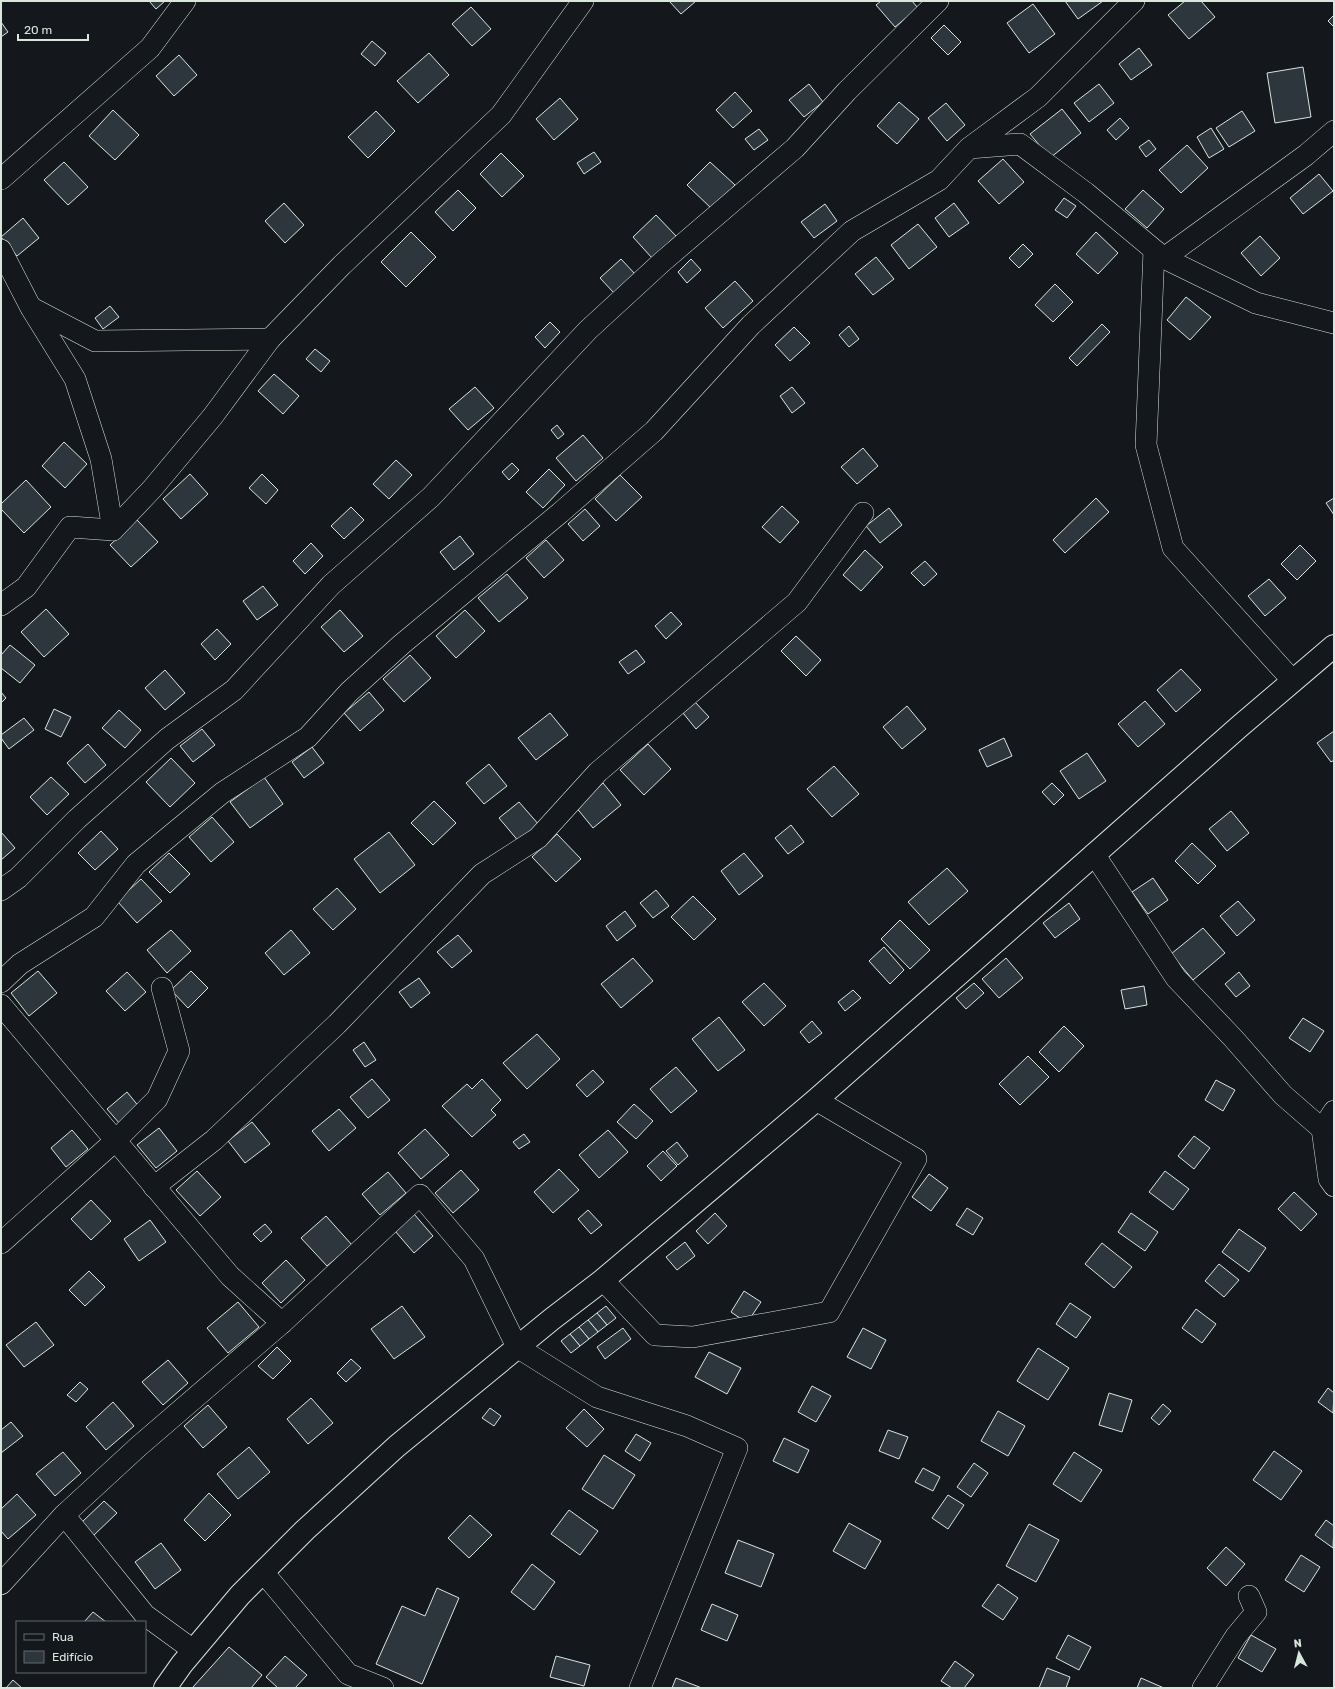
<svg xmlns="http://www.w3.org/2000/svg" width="1335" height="1689" font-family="Rubik,sans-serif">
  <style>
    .building { fill: #2c363c; stroke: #d8e6dc }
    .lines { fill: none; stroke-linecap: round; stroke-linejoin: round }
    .street-casing { stroke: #d8e6dc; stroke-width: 22 }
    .secondary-casing { stroke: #d8e6dc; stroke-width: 24 }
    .street { stroke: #14181c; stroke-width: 21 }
    .secondary { stroke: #14181c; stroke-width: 22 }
  </style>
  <rect width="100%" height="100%" fill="#14181c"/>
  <g class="building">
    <path d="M149,1H165L156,9Z"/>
    <path d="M669,1H696L681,14Z"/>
    <path d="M881,1H912L918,8L895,27L876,5Z"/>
    <path d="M1065,1H1103L1078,19Z"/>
    <path d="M1185,1H1201L1215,17L1189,39L1168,15Z"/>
    <path d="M1033,4L1055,34L1029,53L1007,23Z"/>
    <path d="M471,7L491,29L472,46L452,24Z"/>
    <path d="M1334,15V27L1328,21Z"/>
    <path d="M1,22L8,32L1,37Z"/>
    <path d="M944,25L961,42L948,55L931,38Z"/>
    <path d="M372,41L386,53L375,66L361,54Z"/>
    <path d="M1139,48L1152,65L1131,80L1119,64Z"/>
    <path d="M429,53L449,75L418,103L397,81Z"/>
    <path d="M179,55L197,75L174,96L156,76Z"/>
    <path d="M1303,67L1311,117L1275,123L1267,73Z"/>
    <path d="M809,84L823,102L804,117L789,100Z"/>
    <path d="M1099,84L1114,103L1089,122L1074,103Z"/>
    <path d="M735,92L752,111L733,128L716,110Z"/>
    <path d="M560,98L578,119L554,140L536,119Z"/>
    <path d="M899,102L919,119L897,144L877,126Z"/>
    <path d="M946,103L965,125L947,141L928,118Z"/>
    <path d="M1062,109L1081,133L1050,158L1030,134Z"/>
    <path d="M113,110L139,135L115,160L89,136Z"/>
    <path d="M376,111L395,131L368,158L348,137Z"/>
    <path d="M1242,111L1255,131L1229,147L1216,128Z"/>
    <path d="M1120,118L1129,128L1116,140L1107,130Z"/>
    <path d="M1211,128L1224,149L1209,158L1197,137Z"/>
    <path d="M759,129L768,140L754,150L745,139Z"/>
    <path d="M1149,140L1156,149L1146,157L1139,147Z"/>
    <path d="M1187,145L1208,168L1181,193L1159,170Z"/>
    <path d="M594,152L601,162L584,174L577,163Z"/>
    <path d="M501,153L524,176L502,197L480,174Z"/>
    <path d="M1003,159L1024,182L999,204L978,181Z"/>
    <path d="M64,162L88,187L68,205L44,180Z"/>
    <path d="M710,162L735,185L712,209L687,185Z"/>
    <path d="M1319,174L1333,191L1303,214L1290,198Z"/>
    <path d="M458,190L476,208L453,231L435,212Z"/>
    <path d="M1143,190L1164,209L1147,228L1125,209Z"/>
    <path d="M1064,198L1076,206L1067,218L1055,210Z"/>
    <path d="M284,203L304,225L285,243L265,221Z"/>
    <path d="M954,203L969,223L949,237L935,218Z"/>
    <path d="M825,204L837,221L814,238L801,222Z"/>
    <path d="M656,215L676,236L652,258L633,237Z"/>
    <path d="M23,218L39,238L17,256L1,237Z"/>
    <path d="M918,224L937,247L909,269L891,245Z"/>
    <path d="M411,232L436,257L406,287L381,262Z"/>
    <path d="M1096,232L1118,253L1098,274L1076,254Z"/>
    <path d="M1260,236L1280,258L1261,276L1241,253Z"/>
    <path d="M1023,244L1033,254L1019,268L1009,258Z"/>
    <path d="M876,257L894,279L873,295L855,274Z"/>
    <path d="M621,259L635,274L614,293L600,278Z"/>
    <path d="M691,259L701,270L687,283L678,272Z"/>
    <path d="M735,281L753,301L723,328L705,308Z"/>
    <path d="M1055,284L1073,302L1053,322L1035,305Z"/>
    <path d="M1186,297L1211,317L1190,340L1167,320Z"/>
    <path d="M110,306L119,317L103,329L95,318Z"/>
    <path d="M550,322L560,332L545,348L535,337Z"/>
    <path d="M1102,324L1110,332L1077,366L1069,358Z"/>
    <path d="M849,326L859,339L849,347L839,335Z"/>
    <path d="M794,327L810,343L790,361L775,345Z"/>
    <path d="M315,349L330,361L321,372L306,359Z"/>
    <path d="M274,374L299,396L283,414L258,391Z"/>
    <path d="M475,387L494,408L468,430L449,409Z"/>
    <path d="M792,387L805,403L792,413L780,396Z"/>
    <path d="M557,425L564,434L558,439L551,430Z"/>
    <path d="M583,435L603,458L576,481L556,458Z"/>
    <path d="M64,442L87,464L65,488L42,466Z"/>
    <path d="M863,448L878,466L857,484L841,467Z"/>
    <path d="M396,460L412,475L389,499L373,484Z"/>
    <path d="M512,463L519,470L509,480L502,472Z"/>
    <path d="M549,469L565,485L543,508L526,492Z"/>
    <path d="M190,474L208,494L181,519L163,499Z"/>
    <path d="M262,474L278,490L266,504L249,488Z"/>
    <path d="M620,475L642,497L616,521L595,499Z"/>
    <path d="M26,480L51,507L24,533L1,509V504Z"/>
    <path d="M1096,498L1109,512L1065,553L1053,540Z"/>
    <path d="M1334,498V515L1326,503Z"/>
    <path d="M782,506L799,522L780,543L762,527Z"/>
    <path d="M351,507L364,520L344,539L331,526Z"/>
    <path d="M889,508L902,525L880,543L866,526Z"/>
    <path d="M585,509L600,526L583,541L568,524Z"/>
    <path d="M137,520L158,542L131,567L110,545Z"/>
    <path d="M460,536L474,554L454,570L440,552Z"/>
    <path d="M546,540L564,560L544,578L526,558Z"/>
    <path d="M311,543L323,556L305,574L293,561Z"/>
    <path d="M1300,545L1316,561L1297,580L1281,564Z"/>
    <path d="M865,550L883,567L861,591L843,575Z"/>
    <path d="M925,561L937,574L924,586L911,573Z"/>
    <path d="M507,574L528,598L499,622L478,598Z"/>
    <path d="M1269,579L1286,598L1265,616L1248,596Z"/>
    <path d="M263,586L278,605L257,620L243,601Z"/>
    <path d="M46,609L69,634L44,657L21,632Z"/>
    <path d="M340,610L363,636L344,652L321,627Z"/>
    <path d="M465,610L485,631L456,658L436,636Z"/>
    <path d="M671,612L682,624L666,639L655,626Z"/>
    <path d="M217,629L231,644L215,660L201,644Z"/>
    <path d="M796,636L821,660L806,676L781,651Z"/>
    <path d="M10,645L35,665L20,683L1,668V655Z"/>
    <path d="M636,650L645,662L628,674L619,662Z"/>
    <path d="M410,655L431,678L404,702L383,679Z"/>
    <path d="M1181,669L1201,690L1176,712L1157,690Z"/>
    <path d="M165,670L185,693L165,710L145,688Z"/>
    <path d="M1,692L6,698L1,703Z"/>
    <path d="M369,692L384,710L360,731L344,713Z"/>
    <path d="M1145,701L1165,724L1138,747L1118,724Z"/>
    <path d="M695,702L709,717L696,729L683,713Z"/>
    <path d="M907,706L926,729L902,749L883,727Z"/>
    <path d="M54,709L71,717L61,737L45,729Z"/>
    <path d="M119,710L141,730L125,748L102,728Z"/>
    <path d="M550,713L568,735L536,760L518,738Z"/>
    <path d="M24,718L34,730L9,749L1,738V735Z"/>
    <path d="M202,729L215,745L193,762L180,746Z"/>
    <path d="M1334,731V760L1331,762L1317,743Z"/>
    <path d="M1004,738L1012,756L987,767L979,750Z"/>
    <path d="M88,744L106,765L85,783L67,763Z"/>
    <path d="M648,744L671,769L644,795L620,770Z"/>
    <path d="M312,747L324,763L304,778L292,762Z"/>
    <path d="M1087,753L1106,781L1079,799L1060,771Z"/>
    <path d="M171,758L195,783L170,807L146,782Z"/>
    <path d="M489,764L507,786L484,804L466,783Z"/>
    <path d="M834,766L859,794L832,817L807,789Z"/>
    <path d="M51,777L69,794L47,815L30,797Z"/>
    <path d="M264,777L283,804L250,828L230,802Z"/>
    <path d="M603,783L621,805L593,828L575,806Z"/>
    <path d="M1052,783L1064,795L1054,805L1042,792Z"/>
    <path d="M434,801L456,823L433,845L411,823Z"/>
    <path d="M519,802L540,826L520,843L499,818Z"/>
    <path d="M1231,811L1249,833L1227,851L1209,829Z"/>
    <path d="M212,817L234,842L211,862L189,837Z"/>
    <path d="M791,825L804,842L788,854L775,838Z"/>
    <path d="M101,831L118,849L95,870L78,853Z"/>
    <path d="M1,832L15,848L1,860Z"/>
    <path d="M389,832L415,865L380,893L354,859Z"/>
    <path d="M557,834L581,859L556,882L532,857Z"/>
    <path d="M1192,843L1216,866L1198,884L1175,861Z"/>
    <path d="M169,853L190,874L170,893L149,872Z"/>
    <path d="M744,853L763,876L739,895L721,871Z"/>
    <path d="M947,868L968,891L929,925L908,902Z"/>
    <path d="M1153,878L1168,900L1148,914L1132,892Z"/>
    <path d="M141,879L162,901L137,923L117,901Z"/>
    <path d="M337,888L356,909L333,930L313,909Z"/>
    <path d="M656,890L669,906L653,918L640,903Z"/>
    <path d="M693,896L716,919L694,940L671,917Z"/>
    <path d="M1238,901L1255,920L1237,936L1220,916Z"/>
    <path d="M1069,903L1080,919L1055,938L1043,923Z"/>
    <path d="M625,911L636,926L617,941L606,926Z"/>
    <path d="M900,920L930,950L910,969L881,939Z"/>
    <path d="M1203,928L1225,953L1193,980L1171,954Z"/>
    <path d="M171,930L191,951L167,973L147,950Z"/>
    <path d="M291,930L310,953L284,975L265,953Z"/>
    <path d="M458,935L472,951L452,968L437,952Z"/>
    <path d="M884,947L904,970L890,984L869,961Z"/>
    <path d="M633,958L653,981L621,1008L601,984Z"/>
    <path d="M1006,958L1023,978L999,998L982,979Z"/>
    <path d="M38,971L57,993L29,1016L11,993Z"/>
    <path d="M191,971L208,988L188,1008L171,990Z"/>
    <path d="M127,972L146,992L125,1011L106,991Z"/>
    <path d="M1239,972L1250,986L1236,997L1225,984Z"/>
    <path d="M419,978L430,993L411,1008L399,992Z"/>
    <path d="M764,983L786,1006L764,1026L742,1002Z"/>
    <path d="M974,983L984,993L966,1009L956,998Z"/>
    <path d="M1144,986L1147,1005L1125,1009L1121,990Z"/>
    <path d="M853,990L861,998L845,1011L838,1002Z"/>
    <path d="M719,1017L745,1050L718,1071L692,1039Z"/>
    <path d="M1303,1018L1324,1031L1310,1052L1289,1038Z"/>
    <path d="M812,1021L822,1033L809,1043L800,1032Z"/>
    <path d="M1064,1026L1084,1046L1059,1072L1039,1052Z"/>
    <path d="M537,1034L560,1059L527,1089L503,1063Z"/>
    <path d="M364,1042L376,1060L365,1067L353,1050Z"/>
    <path d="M1028,1056L1049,1077L1020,1105L999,1084Z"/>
    <path d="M676,1067L697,1091L671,1113L650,1089Z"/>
    <path d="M593,1070L604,1082L587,1097L576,1085Z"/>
    <path d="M372,1079L390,1100L368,1118L350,1097Z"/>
    <path d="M482,1079L501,1100L491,1110L496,1115L472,1137L442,1106L467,1084L472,1089Z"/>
    <path d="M1216,1080L1235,1090L1223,1111L1205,1100Z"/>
    <path d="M127,1092L140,1108L120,1124L107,1109Z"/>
    <path d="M634,1104L653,1121L636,1139L617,1122Z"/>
    <path d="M339,1109L356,1128L329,1151L312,1131Z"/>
    <path d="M252,1122L270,1144L245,1163L228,1141Z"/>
    <path d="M159,1128L177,1151L156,1168L137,1145Z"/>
    <path d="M425,1129L449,1155L421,1179L398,1153Z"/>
    <path d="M72,1130L88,1149L66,1167L51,1148Z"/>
    <path d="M608,1130L628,1152L599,1178L579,1155Z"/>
    <path d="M524,1134L530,1142L519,1149L513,1142Z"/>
    <path d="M1194,1136L1210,1148L1194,1169L1178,1156Z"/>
    <path d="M677,1142L688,1156L678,1165L666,1151Z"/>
    <path d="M663,1151L677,1166L661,1181L647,1166Z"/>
    <path d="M559,1169L579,1190L553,1213L534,1192Z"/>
    <path d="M461,1170L479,1190L453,1213L435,1193Z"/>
    <path d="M197,1171L221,1197L200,1216L176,1190Z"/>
    <path d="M1165,1171L1189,1189L1173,1210L1149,1192Z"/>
    <path d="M388,1172L406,1193L380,1215L362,1194Z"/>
    <path d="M929,1174L948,1188L931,1211L912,1197Z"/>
    <path d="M1294,1192L1317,1214L1301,1231L1278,1209Z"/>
    <path d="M91,1200L111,1221L91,1240L71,1219Z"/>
    <path d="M967,1208L983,1218L973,1235L956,1225Z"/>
    <path d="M588,1210L602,1225L591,1234L578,1219Z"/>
    <path d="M715,1213L727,1226L708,1244L696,1231Z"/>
    <path d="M1131,1213L1158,1232L1145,1251L1118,1232Z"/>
    <path d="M414,1214L433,1236L414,1253L395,1231Z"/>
    <path d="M326,1216L352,1245L327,1266L301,1238Z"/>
    <path d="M150,1220L166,1242L139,1261L124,1239Z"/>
    <path d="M265,1224L272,1232L261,1242L253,1234Z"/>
    <path d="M1239,1229L1266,1248L1249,1272L1222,1252Z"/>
    <path d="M685,1242L695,1256L677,1270L666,1257Z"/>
    <path d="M1102,1243L1132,1267L1114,1288L1085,1264Z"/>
    <path d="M286,1260L305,1280L281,1303L262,1283Z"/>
    <path d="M1219,1264L1239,1280L1224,1297L1205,1281Z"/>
    <path d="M89,1271L105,1287L85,1306L69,1290Z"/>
    <path d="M744,1291L761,1302L747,1323L731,1312Z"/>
    <path d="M238,1302L259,1327L228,1353L207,1328Z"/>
    <path d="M1070,1303L1091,1317L1076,1338L1056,1324Z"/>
    <path d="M402,1306L425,1337L394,1359L371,1329Z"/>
    <path d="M606,1306L616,1318L607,1325L597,1313Z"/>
    <path d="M1196,1309L1216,1324L1202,1343L1182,1328Z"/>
    <path d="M597,1313L607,1325L598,1332L588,1320Z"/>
    <path d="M588,1320L598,1332L589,1339L579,1327Z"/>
    <path d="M36,1322L54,1345L24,1367L6,1345Z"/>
    <path d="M579,1327L589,1339L580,1346L570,1334Z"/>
    <path d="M623,1328L631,1339L605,1359L597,1347Z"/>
    <path d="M863,1328L886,1340L871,1369L847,1357Z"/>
    <path d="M570,1334L580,1346L571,1353L561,1341Z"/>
    <path d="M277,1347L291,1361L273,1379L258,1366Z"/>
    <path d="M1038,1348L1069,1368L1048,1400L1017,1381Z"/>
    <path d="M709,1352L741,1368L727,1394L695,1377Z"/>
    <path d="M351,1359L361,1368L346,1382L337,1373Z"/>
    <path d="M168,1360L188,1383L163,1405L142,1382Z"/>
    <path d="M80,1382L88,1389L76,1402L67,1395Z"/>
    <path d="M812,1386L831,1396L816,1422L798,1412Z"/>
    <path d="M1328,1388L1334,1393L1333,1413L1318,1402Z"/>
    <path d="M1109,1393L1132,1400L1122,1432L1099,1425Z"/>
    <path d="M311,1398L333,1423L308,1444L287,1419Z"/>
    <path d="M113,1402L134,1426L106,1450L86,1427Z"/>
    <path d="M1163,1404L1171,1411L1159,1425L1151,1418Z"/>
    <path d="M208,1405L227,1427L203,1448L184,1426Z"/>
    <path d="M490,1408L501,1416L494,1426L482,1418Z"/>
    <path d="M584,1409L604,1429L587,1447L566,1428Z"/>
    <path d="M998,1411L1025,1426L1008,1456L981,1441Z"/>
    <path d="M11,1422L23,1436L1,1453V1430Z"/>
    <path d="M888,1430L908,1437L899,1459L879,1451Z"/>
    <path d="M636,1434L651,1443L640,1461L625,1451Z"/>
    <path d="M784,1438L809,1450L798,1473L773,1461Z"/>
    <path d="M249,1447L270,1472L238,1499L217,1474Z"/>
    <path d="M1274,1451L1302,1471L1281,1500L1253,1480Z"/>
    <path d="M63,1452L81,1473L55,1496L36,1474Z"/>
    <path d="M1074,1452L1102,1470L1081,1502L1053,1484Z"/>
    <path d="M604,1455L635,1475L613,1509L582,1489Z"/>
    <path d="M974,1463L988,1473L971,1497L957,1487Z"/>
    <path d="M923,1468L940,1477L933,1491L915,1482Z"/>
    <path d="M209,1493L231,1515L205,1541L184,1520Z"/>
    <path d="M17,1494L36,1515L8,1539L1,1531V1509Z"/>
    <path d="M948,1495L964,1505L948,1529L932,1518Z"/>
    <path d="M104,1501L117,1513L93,1536L81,1523Z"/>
    <path d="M569,1510L598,1531L580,1555L551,1534Z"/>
    <path d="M470,1515L492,1535L469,1558L448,1538Z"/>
    <path d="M1326,1520L1334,1526L1333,1548L1315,1535Z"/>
    <path d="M849,1523L881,1541L865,1569L833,1551Z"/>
    <path d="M1029,1524L1059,1540L1036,1582L1006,1566Z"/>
    <path d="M738,1540L774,1554L761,1587L725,1573Z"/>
    <path d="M161,1543L181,1570L155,1589L135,1562Z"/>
    <path d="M1226,1547L1245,1564L1226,1586L1207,1568Z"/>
    <path d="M1301,1555L1320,1567L1304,1592L1285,1580Z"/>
    <path d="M532,1564L555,1582L534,1610L511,1592Z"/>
    <path d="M998,1584L1018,1598L1003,1620L982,1606Z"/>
    <path d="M437,1588L459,1598L422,1684L376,1664L402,1606L425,1616Z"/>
    <path d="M712,1604L738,1615L727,1641L701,1630Z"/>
    <path d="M93,1612L106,1622H84Z"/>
    <path d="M1068,1635L1091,1647L1079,1670L1056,1658Z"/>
    <path d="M1251,1635L1276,1649L1262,1672L1238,1658Z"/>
    <path d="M229,1647L262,1675L251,1688H194L193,1687Z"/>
    <path d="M285,1656L307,1675L295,1688H278L266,1677Z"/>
    <path d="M556,1656L590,1665L584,1686L550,1677Z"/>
    <path d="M955,1661L974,1675L964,1688H952L941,1681Z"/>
    <path d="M1047,1668L1070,1677L1066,1688H1039Z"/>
    <path d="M676,1678L702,1688H672Z"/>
    <path d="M1141,1678L1164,1688H1137Z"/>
    <path d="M13,1680L22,1688H6Z"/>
  </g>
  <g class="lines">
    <defs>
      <g id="street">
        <path d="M969,148L1038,97L1134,1"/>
        <path d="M1,179L150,48L185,1"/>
        <path d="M1,250L31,308L75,379L101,459L113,530"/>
        <path d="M1154,250L1146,445L1173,548L1293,681"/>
        <path d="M1164,258L1306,155L1334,131"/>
        <path d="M32,308L95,341L270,339"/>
        <path d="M1,605L26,587L70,527L113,530L152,489L213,416L270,339L342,265L501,115L583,1"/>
        <path d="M1094,854L1176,978L1233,1038L1283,1095L1322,1129L1329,1179L1334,1186"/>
        <path d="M1,890L18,878L77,819L167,739L234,690L331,585L431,497L588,330L662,262L795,148L847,91L938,1"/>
        <path d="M1,982L20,964L94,917L136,864L222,793L308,737L349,692L402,644L560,513L654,431L751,325L852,231L939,180L969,148L1020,144L1086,193L1164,258L1256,303L1334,323"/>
        <path d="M1,1005L230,1276L282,1323"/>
        <path d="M1334,1111L1322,1129L1334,1132"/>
        <path d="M154,1187L214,1140L337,1024L482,874L538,838L598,772L797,602L863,513"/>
        <path d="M1,1243L115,1141L157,1099L179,1051L162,988"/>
        <path d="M603,1280L655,1335L693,1337L829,1312L916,1159L816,1100"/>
        <path d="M64,1515L139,1446L282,1323L420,1195L474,1259L517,1347L597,1397L687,1426L737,1448L640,1688"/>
        <path d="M263,1572L348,1674L383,1688"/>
        <path d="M1,1584L64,1515L145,1615L193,1650"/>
        <path d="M1203,1688L1236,1636L1256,1612L1249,1596"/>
      </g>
      <path id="secondary" d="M165,1688L182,1664L240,1595L305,1530L397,1446L552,1319L603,1280L816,1100L1240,726L1334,646"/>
    </defs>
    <use href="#street" class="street-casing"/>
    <use href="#secondary" class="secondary-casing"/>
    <use href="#street" class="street"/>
    <use href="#secondary" class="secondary"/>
  </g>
  <rect width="1335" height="1689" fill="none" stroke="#d8e6dc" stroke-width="4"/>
  <rect x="16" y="1621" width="130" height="52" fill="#14181c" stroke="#626a69"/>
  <rect x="24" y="1634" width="20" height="6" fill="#14181c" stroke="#626a69"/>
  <text x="52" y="1641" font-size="12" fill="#d8e6dc">Rua</text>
  <rect x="24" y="1651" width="20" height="12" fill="#2c363c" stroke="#626a69"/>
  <text x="52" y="1661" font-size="12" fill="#d8e6dc">Edifício</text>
  <g transform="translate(1299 1653) rotate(353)" stroke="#14181c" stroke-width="3" paint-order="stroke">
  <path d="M0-3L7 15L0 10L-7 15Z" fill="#d8e6dc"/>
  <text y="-6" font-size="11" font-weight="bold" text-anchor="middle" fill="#d8e6dc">N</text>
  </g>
  <path d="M18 34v6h70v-6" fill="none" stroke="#d8e6dc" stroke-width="2"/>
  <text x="24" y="34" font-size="12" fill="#d8e6dc" stroke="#14181c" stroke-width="3" paint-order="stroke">20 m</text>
</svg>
